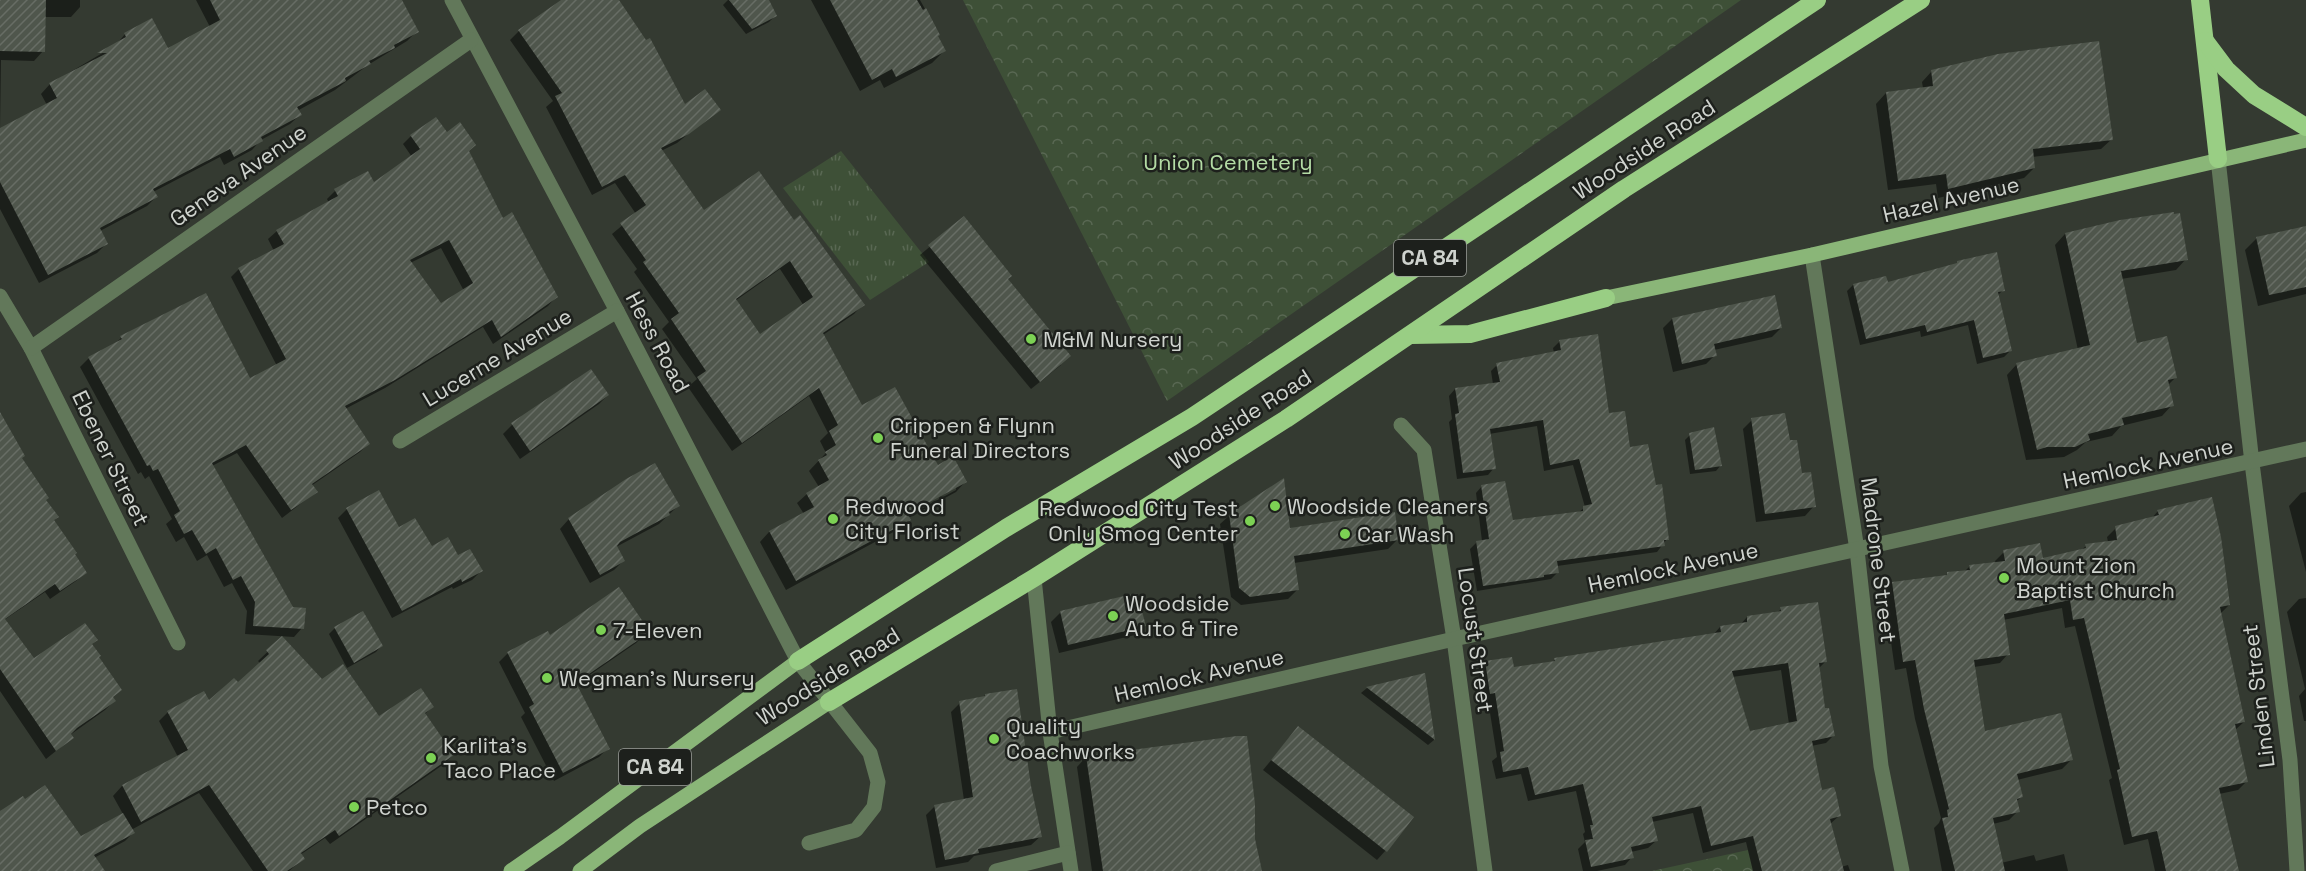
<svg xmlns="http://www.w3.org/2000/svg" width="2306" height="871" font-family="'Space Grotesk',sans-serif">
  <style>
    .grass { fill: url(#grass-tufts) }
    .park { fill: url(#park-crowns) }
    .shadow { fill: #0007; fill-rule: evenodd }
    .building { fill: url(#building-hatch); fill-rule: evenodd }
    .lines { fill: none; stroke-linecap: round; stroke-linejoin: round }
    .minor { stroke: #62785a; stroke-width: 15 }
    .major { stroke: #8ab678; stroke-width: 15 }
    .highway { stroke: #99ce84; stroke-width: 18 }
    .poi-dot { fill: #7cd154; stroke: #1d201c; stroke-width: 2 }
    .labels { text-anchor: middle; stroke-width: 5; stroke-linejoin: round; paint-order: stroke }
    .shield { fill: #1d201c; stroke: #9a9d99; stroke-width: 1.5 }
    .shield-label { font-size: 21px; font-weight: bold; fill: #cfd3ce }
    .street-label { font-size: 22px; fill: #cfd3ce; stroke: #1d201c }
    .park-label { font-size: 22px; fill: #b4dca5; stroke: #1d201c }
    .poi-label { font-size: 22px; fill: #cfd3ce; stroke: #1d201c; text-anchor: start }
  </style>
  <defs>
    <pattern id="grass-tufts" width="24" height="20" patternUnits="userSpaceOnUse" patternTransform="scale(1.5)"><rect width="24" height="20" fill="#3e5037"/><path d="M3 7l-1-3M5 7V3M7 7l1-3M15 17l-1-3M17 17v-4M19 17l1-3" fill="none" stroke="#596853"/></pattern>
    <pattern id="park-crowns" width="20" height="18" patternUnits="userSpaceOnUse" patternTransform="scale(1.5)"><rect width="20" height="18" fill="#3e5037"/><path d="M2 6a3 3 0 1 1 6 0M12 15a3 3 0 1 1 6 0" fill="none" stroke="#596853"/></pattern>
    <pattern id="building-hatch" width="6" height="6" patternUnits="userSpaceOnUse" patternTransform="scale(1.5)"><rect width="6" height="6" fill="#4f564c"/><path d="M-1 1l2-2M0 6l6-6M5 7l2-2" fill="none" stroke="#676d65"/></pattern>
  </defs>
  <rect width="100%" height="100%" fill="#343a31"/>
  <path class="grass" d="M841,151L929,262L870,300L783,188Z"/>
  <g class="park">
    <path d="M963,0H1741L1167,401Z"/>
    <path d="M1748,850L1753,871H1652Z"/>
  </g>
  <g class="shadow">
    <path d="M0,0H80V7L71,17H44L43,51L34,61L1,60L0,129L47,105L41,94L50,84L116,45L125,34L168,50L210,27L196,0H400L417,31L407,41L368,65L335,90L297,111L300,115L290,124L261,140L252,150L224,165L220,157L153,192L156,197L147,206L100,231L106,244L97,253L39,283L0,209Z"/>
    <path d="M564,0H617L685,106L719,109L677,143L661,151L704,212L793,222L863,304L854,314L823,335L861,407L937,467L965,482L956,492L910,517L899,529L786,590L760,542L769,532L804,514L797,503L807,494L819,487L809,471L826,453L820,441L828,433L809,396L732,451L688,387L697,379L662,329L669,322L634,272L637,269L612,234L636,214L615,183L592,195L546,107L553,101L510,40L519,31ZM780,269L804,306L760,336L735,301ZM956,487V490L910,515L908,513Z"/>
    <path d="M728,0H767L775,16L769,22L746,34L723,5Z"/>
    <path d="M811,0H920L939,34L937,36L944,51L932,63L884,88L880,80L860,91Z"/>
    <path d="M1932,71L2112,139L2101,149L2032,157L2034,168L2024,178L1938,198L1936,184L1888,190L1876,104L1886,93L1923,88L1922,82Z"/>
    <path d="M446,134L468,152L503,220L556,297L548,306L493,344L483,327L385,388L345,409L368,444L360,452L311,486L316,492L282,518L237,453L212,466L302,628L294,637L245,634L247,611L232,583L224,587L207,555L197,561L184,537L176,542L166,524L172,519L149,476L145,479L141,472L138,474L80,367L88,359L113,346L121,338L249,380L277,366L231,277L239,269L274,251L268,239L277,231L329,203L327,199L335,191L373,184L412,157L403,144L411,136ZM441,248L464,291L440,305L410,263Z"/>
    <path d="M964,218L1007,279L1061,365L1031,389L920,255Z"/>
    <path d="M2306,228V294L2258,306L2245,250L2256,239Z"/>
    <path d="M2065,234L2186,259L2176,270L2121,279L2136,344L2175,378L2168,385L2172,405L2162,416L2121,426L2112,436L2086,442L2077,450L2064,457L2026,460L2007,375L2017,364L2078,350L2055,245Z"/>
    <path d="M1885,278L1887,284L2003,290L1997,296L2010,351L2004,357L1977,364L1968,325L1921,337L1920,331L1860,345L1847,291L1853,285Z"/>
    <path d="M1672,319L1781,328L1772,337L1714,350L1715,355L1706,364L1673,372L1663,328Z"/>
    <path d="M1560,341L1629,449L1667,539L1657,552L1557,566V573L1551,579L1477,591L1470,549L1477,542L1482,541L1476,493L1482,486L1512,522L1578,513L1585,507L1573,465L1544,471L1537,426L1489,434L1494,468L1488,475L1457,479L1449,422L1452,419L1449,396L1455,389L1493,384L1491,371L1497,365L1554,353L1553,348Z"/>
    <path d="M608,395L599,404L520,459L503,434L512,425Z"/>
    <path d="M1752,420L1801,475L1814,506L1805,516L1756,522L1743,429Z"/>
    <path d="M0,429L45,500L53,521L85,572L76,581L50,599L45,592L4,620L33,660L91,645L114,701L105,710L70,735L72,738L46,759L0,691Z"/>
    <path d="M1690,435L1721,465L1716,471L1690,474L1685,440Z"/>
    <path d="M2306,492V572L2289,506L2301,493Z"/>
    <path d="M678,506L659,524L616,547L623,561L614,570L590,583L560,529L569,519Z"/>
    <path d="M347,509L399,529L432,548L457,557L481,571L472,580L453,589L452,587L392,618L338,518Z"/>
    <path d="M2158,511L2229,605L2220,614L2244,722L2235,730L2247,781L2238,790L2219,794L2237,871H2155L2148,839L2124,845L2109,780L2112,778L2075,626L2065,628L2062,608L2003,620L2008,654L2000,663L1974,667L1984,733L2071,760L2062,769L2017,780L2021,797L2016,802L2018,811L2009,820L1993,824L2001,863L2034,855L2036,861L2064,854L2068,871H1942L1934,828L1939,823L1941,818L1915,719L1906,668L1895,670L1884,592L1892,583L1945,576L1948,574L1964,572L1970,566L1996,563L1995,561L2004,552L2042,559L2080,551L2086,546L2108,542L2107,537L2116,528L2151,519Z"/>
    <path d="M1230,515L1289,529L1397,540L1388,549L1294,563L1297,590L1288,599L1241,605L1231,597L1220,524Z"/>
    <path d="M2306,598V721H2304L2299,696L2305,689L2287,612L2299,599Z"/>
    <path d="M1781,609L1825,662L1818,669L1824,710L1834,735L1826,743L1811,746L1821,792L1839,816L1830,824L1841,867L1848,865L1850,871H1753L1746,842L1703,853L1693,813L1652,822L1656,841L1648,848L1631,852L1632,857L1625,865L1597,871H1583L1578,849L1585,842L1583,834L1585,832L1576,791L1528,801L1521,774L1496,779L1492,761L1497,757L1488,700L1483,701L1478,670L1485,663L1513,668L1551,663L1555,660L1713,635L1720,627L1740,625L1747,617L1777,613ZM1781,670L1789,724L1749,732L1732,677Z"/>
    <path d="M1061,612L1144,625L1135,635L1059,653L1051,622Z"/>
    <path d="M335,628L381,646L376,652L347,668L329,634Z"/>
    <path d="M642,629L645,634L636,643L575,685L608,748L599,757L554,781L521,717L525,713L499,662L508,653L550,637Z"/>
    <path d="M282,638L321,681L379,719L432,707L425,714L453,755L444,764L330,844L325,838L300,855L303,859L289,871H253L199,793L131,830L133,833L125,841L94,858L91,871H0V813L81,838L123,814L113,796L122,786L178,757L159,721L168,712L209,702L238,685L261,664L258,661Z"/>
    <path d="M1424,675L1434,740L1428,745L1361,693L1367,688Z"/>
    <path d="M985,695L1030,786L1041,836L1031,845L974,856L968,862L936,868L926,815L935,806L964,800L951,712L960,703L983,698Z"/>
    <path d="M1298,728L1386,850L1377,860L1263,770Z"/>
    <path d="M1086,757L1253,839L1260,871H1092L1077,767Z"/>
  </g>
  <g class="building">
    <path d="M0,0H46L45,52L0,51Z"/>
    <path d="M210,0H402L419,32L394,45L395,48L369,61L371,64L345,78L346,81L297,107L302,115L261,137L263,141L234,157L230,149L153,189L158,197L100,228L108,244L48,275L0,182V128L57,98L49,83L107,53H97L126,37L124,33L152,18L168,48L220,20Z"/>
    <path d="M561,0H619L646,40L650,38L685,104L705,89L721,110L689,134L661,148L704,210L759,171L794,220L800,215L865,305L823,333L862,405L895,387L938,465L953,456L967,482L915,510L916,512L909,516L911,520L796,581L769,531L814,507L806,493L829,480L818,460L827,455L825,452L836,445L829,431L838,425L819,388L742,443L697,377L706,371L671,319L679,313L643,262L646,260L620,223L646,205L625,175L602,187L555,96L562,93L518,30ZM790,261L813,297L760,334L736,299Z"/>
    <path d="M729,0H769L777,16L752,29Z"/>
    <path d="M830,0H917L923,10L926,8L940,35L938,36L946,51L896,77L892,69L872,80Z"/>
    <path d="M2099,41L2113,140L2033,149L2035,168L1948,189L1946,174L1898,181L1886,92L1933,86L1931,70L1998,54Z"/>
    <path d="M436,117L447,132L460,122L476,145L469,151L503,218L512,212L558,297L501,337L492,320L395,380L345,406L370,444L312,484L318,492L291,510L246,445L212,463L293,607L306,608L304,629L253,626L255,602L241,576L233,580L216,548L206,554L192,530L184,534L174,515L180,511L158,469L153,471L150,465L147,466L88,357L122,339L120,336L206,293L250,378L286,359L238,268L284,244L276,230L338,196L334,189L368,171L374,182L420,149L410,135ZM449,240L473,283L441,303L410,260Z"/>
    <path d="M2174,212V214L2180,213L2188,260L2121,271L2137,343L2167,336L2177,378L2168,380L2174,406L2122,418L2124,425L2088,434L2090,440L2075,447H2047L2037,450L2016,363L2090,345L2065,233L2120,220Z"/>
    <path d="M964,216L1012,276L1008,279L1071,356L1040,382L928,245Z"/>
    <path d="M2306,226V287L2269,295L2256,237Z"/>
    <path d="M1997,252L2005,291L1998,292L2012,351L1983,358L1974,320L1927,332L1925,325L1866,339L1853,284L1886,276L1888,282L1957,263V261Z"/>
    <path d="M1775,295L1782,328L1714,344L1717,356L1682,364L1672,318Z"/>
    <path d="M1598,334L1609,413L1625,411L1630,447L1648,444L1656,485L1662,484L1669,540H1664L1665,546L1557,561L1559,573L1544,575V577L1483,586L1476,541L1489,539L1481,485L1505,481L1513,520L1583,511V506L1592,504L1579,459L1550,465L1543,420L1490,429L1496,469L1463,473L1455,414L1459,413L1455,388L1500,382L1496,363L1561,350L1559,340Z"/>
    <path d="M591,369L609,395L530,451L511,423Z"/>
    <path d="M0,412L25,456L22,458L49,498L46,500L59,517L54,520L77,553L75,554L87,573L60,591L55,584L5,619L34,658L85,623L98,640L92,644L101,656L99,657L122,690L113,697L116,701L77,728L71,734L74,738L56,751L0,669Z"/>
    <path d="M1785,413L1790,440H1797L1802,473L1811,472L1816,507L1765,514L1751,418Z"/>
    <path d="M1714,427L1722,466L1695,470L1689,433Z"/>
    <path d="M655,463L680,506L669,512L670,515L620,542L617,546L625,561L600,575L568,518L626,479Z"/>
    <path d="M1284,478L1290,528L1395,512L1399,540L1294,556L1299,590L1250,597L1239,588L1229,514Z"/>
    <path d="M379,490L399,527L415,518L432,546L448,537L458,555L470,549L483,571L462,582L461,579L402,611L346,508Z"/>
    <path d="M2212,497L2221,537L2230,605L2220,607L2245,722L2235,724L2248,782L2219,788L2239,871H2166L2157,831L2132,837L2117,770L2120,769L2084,618L2073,620L2070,600L2004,614L2010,655L1974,660L1985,731L2061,713L2073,760L2017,774L2023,797L2017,799L2020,812L1993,818L2005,871H1955L1942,818L1948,817L1947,810L1949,809L1924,709L1915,660L1903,662L1892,582L1947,575V572L1970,570L1969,565L2005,561L2003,550L2040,543L2043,558L2086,548L2085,544L2117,540L2115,526L2159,515L2157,510Z"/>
    <path d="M619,587L646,626L643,628L647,634L576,683L610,749L563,773L529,707L534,704L507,652L548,631L550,635Z"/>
    <path d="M1137,593L1146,626L1068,645L1060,611Z"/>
    <path d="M1818,602L1827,662L1819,663L1825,708H1829L1835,736L1812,741L1822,790L1834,787L1836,793L1841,816L1830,819L1844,871H1762L1753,836L1711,846L1701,806L1652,817L1658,841L1631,847L1634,858L1591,867L1585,840L1593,839L1590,825H1593L1583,784L1535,795L1528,767L1503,772L1500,752L1504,751L1495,693L1490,694L1485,661L1512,657L1514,667L1555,661L1554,658L1721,632L1720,626L1747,622V616L1781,611L1780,607ZM1788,663L1797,721L1750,731L1732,671Z"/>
    <path d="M363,611L383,646L354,663L334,627Z"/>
    <path d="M282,636L322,679L343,664L379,716L421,688L434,707L425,713L454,755L339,836L335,830L301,853L305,859L287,871H268L209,785L141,822L122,785L188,750L167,711L204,691L209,700L234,678L238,682L269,654L266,650Z"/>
    <path d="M1425,673L1435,740L1366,687Z"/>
    <path d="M1017,689L1031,786L1042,837L978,849L979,853L945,860L934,805L973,797L959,701L985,696V694Z"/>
    <path d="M1298,726L1414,817L1387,852L1271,760Z"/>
    <path d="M1237,736H1247L1255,804V839L1262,871H1103L1086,756Z"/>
    <path d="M45,785L81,836L123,813L135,833L94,855L105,871H0V811L23,796L25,799Z"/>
  </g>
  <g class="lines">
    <g class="minor">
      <path d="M452,0L617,311L798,661L870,753L878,782L874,807L856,830L809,843"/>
      <path d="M2218,159L2252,463L2290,760L2297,871"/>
      <path d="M1812,255L1857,550L1881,766L1902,871"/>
      <path d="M0,296L31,348L178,643"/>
      <path d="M31,348L471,40"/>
      <path d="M1401,425L1424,450L1454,639L1485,871"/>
      <path d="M400,441L617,311"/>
      <path d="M1034,578L1050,732L1071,871"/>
      <path d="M1050,732L1454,639L2306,449"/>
      <path d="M996,871L1068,853"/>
    </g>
    <g class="major">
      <path d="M1606,298L1812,255L2306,140"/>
      <path d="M511,871L560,837L798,661"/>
      <path d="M580,871L640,826L829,702"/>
    </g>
    <g class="highway">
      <path d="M2200,0L2218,159"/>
      <path d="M2205,41L2226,69L2254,95L2306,127"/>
      <path d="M1411,335L1470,334L1606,298"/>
      <path d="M798,661L1006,528L1192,417L1817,0"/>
      <path d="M829,702L1034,578L1286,419L1624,189L1921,0"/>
    </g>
  </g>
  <g class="poi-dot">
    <circle cx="1031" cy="339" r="6"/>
    <circle cx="878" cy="438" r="6"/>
    <circle cx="1275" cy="506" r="6"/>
    <circle cx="833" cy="519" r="6"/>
    <circle cx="1250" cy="521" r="6"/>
    <circle cx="1345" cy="534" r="6"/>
    <circle cx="2004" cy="578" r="6"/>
    <circle cx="1113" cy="616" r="6"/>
    <circle cx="601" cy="630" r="6"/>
    <circle cx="547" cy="678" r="6"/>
    <circle cx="994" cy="739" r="6"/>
    <circle cx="431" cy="758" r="6"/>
    <circle cx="354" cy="807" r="6"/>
  </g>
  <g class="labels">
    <g class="shield">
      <rect x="1394" y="240" width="72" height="36" rx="4.5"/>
      <rect x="619" y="749" width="72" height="36" rx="4.5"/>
    </g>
    <g class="shield-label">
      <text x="1430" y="265">CA 84</text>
      <text x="655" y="774">CA 84</text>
    </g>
    <g class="street-label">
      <text transform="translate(1644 149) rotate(-33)" y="8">Woodside Road</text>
      <text transform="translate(238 175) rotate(-35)" y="8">Geneva Avenue</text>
      <text transform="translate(1951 199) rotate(-13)" y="8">Hazel Avenue</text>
      <text transform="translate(658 342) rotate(62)" y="8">Hess Road</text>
      <text transform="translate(497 357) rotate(-31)" y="8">Lucerne Avenue</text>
      <text transform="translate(1240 419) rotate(-33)" y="8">Woodside Road</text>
      <text transform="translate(111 458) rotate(64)" y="8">Ebener Street</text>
      <text transform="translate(2148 463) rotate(-12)" y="8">Hemlock Avenue</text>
      <text transform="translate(1879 560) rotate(83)" y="8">Madrone Street</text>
      <text transform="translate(1673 567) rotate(-12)" y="8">Hemlock Avenue</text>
      <text transform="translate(1476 640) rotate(82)" y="8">Locust Street</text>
      <text transform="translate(1199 675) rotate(-13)" y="8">Hemlock Avenue</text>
      <text transform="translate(828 676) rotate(-32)" y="8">Woodside Road</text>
      <text transform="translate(2258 696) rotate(-97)" y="8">Linden Street</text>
    </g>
    <g class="park-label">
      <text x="1228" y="170">Union Cemetery</text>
    </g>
    <g class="poi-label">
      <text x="1043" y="347">M&amp;M Nursery</text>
      <text x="890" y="433">Crippen &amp; Flynn<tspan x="890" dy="25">Funeral Directors</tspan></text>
      <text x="845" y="514">Redwood<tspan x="845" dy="25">City Florist</tspan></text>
      <text x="1287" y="514">Woodside Cleaners</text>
      <text x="1238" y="516" text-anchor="end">Redwood City Test<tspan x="1238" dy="25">Only Smog Center</tspan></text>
      <text x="1357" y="542">Car Wash</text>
      <text x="2016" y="573">Mount Zion<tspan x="2016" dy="25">Baptist Church</tspan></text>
      <text x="1125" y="611">Woodside<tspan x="1125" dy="25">Auto &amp; Tire</tspan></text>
      <text x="613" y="638">7-Eleven</text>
      <text x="559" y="686">Wegman's Nursery</text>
      <text x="1006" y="734">Quality<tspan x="1006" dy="25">Coachworks</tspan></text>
      <text x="443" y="753">Karlita's<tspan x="443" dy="25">Taco Place</tspan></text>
      <text x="366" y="815">Petco</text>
    </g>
  </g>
</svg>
